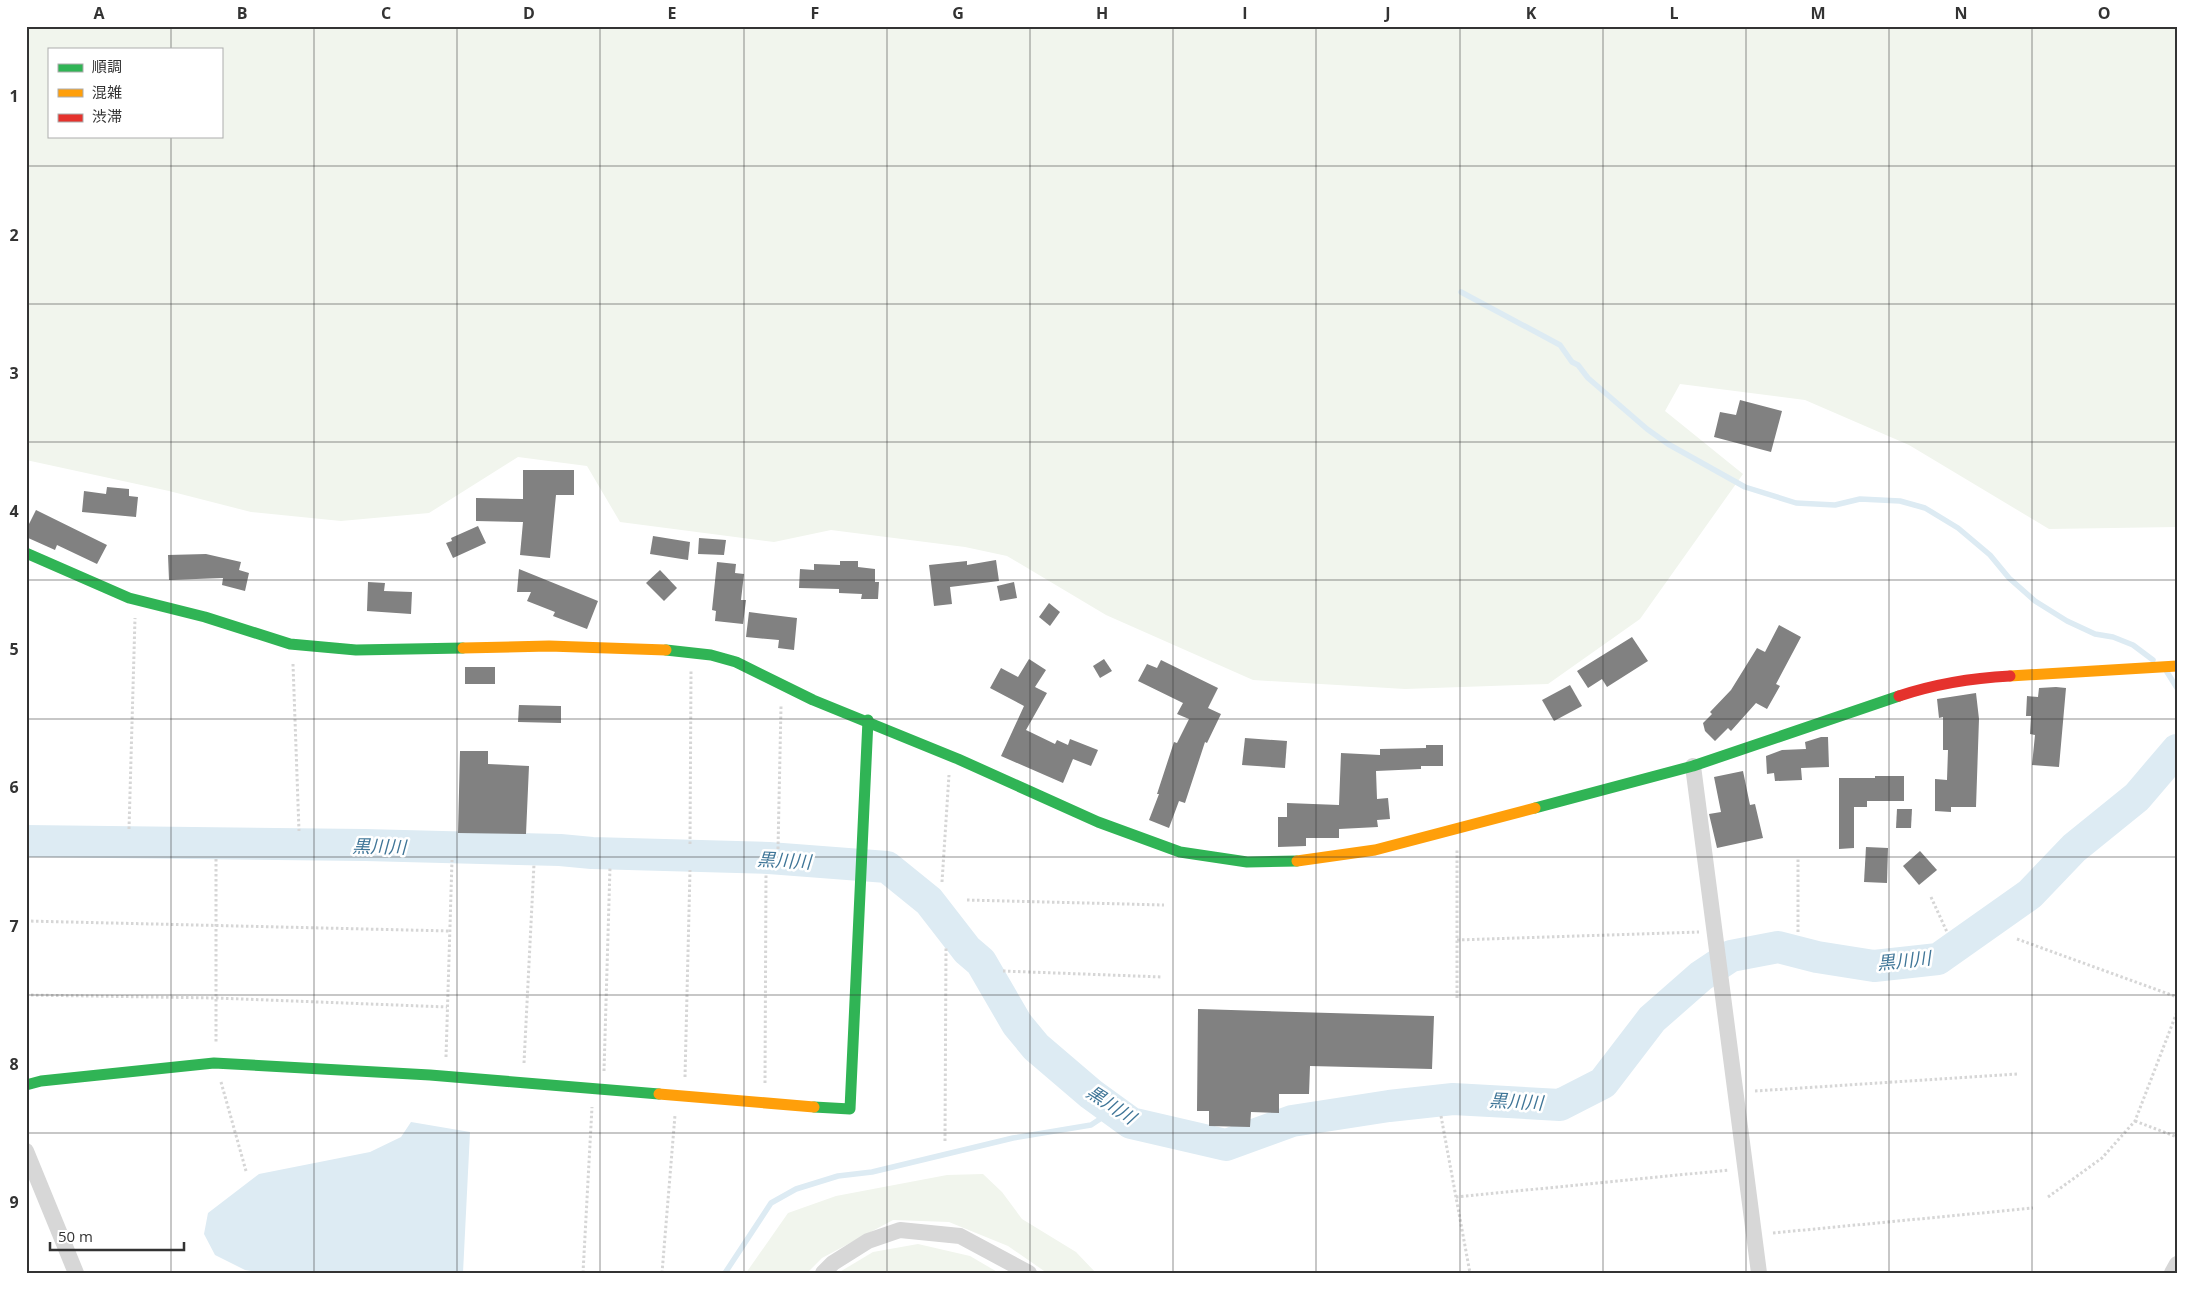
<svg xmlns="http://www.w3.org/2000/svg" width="2203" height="1299" font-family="'Open Sans','Noto Sans JP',sans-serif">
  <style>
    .green { fill: #f1f5ed; fill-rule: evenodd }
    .water { fill: #ddebf3 }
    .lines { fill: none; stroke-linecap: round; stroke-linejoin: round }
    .stream { stroke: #ddebf3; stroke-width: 5.5 }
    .river { stroke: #ddebf3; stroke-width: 32 }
    .building { fill: #818181 }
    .path { stroke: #d6d6d6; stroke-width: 3; stroke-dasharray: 2.5 2.5; stroke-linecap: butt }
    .street { stroke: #d7d7d7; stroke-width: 16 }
    .fast { stroke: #30b455; stroke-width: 11 }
    .slow { stroke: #ff9f0a; stroke-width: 11 }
    .jam { stroke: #e5322d; stroke-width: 11 }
    .grid { fill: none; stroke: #333; stroke-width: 1; stroke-opacity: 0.55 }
    .labels { text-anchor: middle; stroke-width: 5; stroke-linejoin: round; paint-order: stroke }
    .water-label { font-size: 18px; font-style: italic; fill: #3f7597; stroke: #fff }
    .neatline { fill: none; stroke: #333; stroke-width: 2 }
    .grid-label { font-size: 16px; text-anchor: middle; font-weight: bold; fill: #333 }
  </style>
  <rect width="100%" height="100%" fill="#fff"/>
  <g class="green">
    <path d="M26,26H2177V527L2049,529L1909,445L1805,400L1680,384L1665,411L1743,474L1640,619L1548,684L1405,689L1253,680L1106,615L1007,556L965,547L831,530L774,542L620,522L587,466L518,457L429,513L341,521L251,512L169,491L26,460ZM49,49H221V136H49Z"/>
    <path d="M983,1174L1002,1192L1022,1219L1076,1252L1096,1273H1047L1008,1246L949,1222L893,1220L822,1258L807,1273H746L788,1213L836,1196L947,1175Z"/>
    <path d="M918,1244L970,1256L999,1273H838L873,1252Z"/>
  </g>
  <path class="water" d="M411,1122L470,1132L463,1273H263L245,1270L215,1255L204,1234L208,1213L259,1174L370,1152L401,1137Z"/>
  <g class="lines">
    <g class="stream">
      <path d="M1461,292L1560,345L1572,362L1578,365L1588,378L1647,429L1668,444L1745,487L1796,503L1835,505L1860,499L1900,501L1925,508L1958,528L1990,555L2009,578L2035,601L2067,621L2095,634L2113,637L2133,645L2153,660"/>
      <path d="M2167,672L2177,688"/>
      <path d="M725,1273L771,1203L796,1189L838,1176L872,1172L1013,1138L1091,1125L1109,1113L1110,1110"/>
    </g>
    <path class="river" d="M26,841L365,845L560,850L592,853L769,858L887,867L929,901L967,950L981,962L1017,1024L1036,1047L1091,1094L1131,1123L1226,1145L1292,1121L1389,1106L1453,1099L1560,1105L1603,1083L1652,1019L1701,976L1731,956L1778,947L1817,957L1874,966L1938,959L2030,894L2074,848L2137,797L2177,750"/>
  </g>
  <g class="building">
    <path d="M1740,400L1782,411L1771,452L1714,437L1720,412L1736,415Z"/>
    <path d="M523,470H574V495H556L550,558L520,555L523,522L476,521V498L523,499Z"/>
    <path d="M107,487L129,489V496L138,497L136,517L82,512L84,491L106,494Z"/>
    <path d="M36,510L107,545L97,564L57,545L55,550L26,537V530Z"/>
    <path d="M478,526L486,543L453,558L446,543L452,541L451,538Z"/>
    <path d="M653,536L690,542L688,560L650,554Z"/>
    <path d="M699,538L726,540L724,555L698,554Z"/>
    <path d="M206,554L241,562L239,570L249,573L245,591L222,585L223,578L169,580L168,555Z"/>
    <path d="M996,560L999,581L950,587L952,604L934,606L929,565L967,561V565Z"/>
    <path d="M840,561H858V567L875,569V582H879L878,599H861L862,594L839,593V589L799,588L800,569L814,570V564L840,565Z"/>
    <path d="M717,562L736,564L735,573L744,574L741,600H746L743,624L715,621L716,611L712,610Z"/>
    <path d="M519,569L598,601L587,629L553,616L555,612L527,601L531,592H517Z"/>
    <path d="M660,570L677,588L664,601L646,583Z"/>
    <path d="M368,582L385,583L384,591L412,592L411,614L367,611Z"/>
    <path d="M1014,582L1017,598L1000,601L997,586Z"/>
    <path d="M1049,603L1060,612L1050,626L1039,617Z"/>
    <path d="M749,612L797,618L794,650L778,648L779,640L746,637Z"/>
    <path d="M1779,625L1801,637L1776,684L1780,686L1767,709L1756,703L1731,731L1728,728L1715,741L1705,731L1703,723L1712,714L1710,712L1731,690L1757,648L1765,652Z"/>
    <path d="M1632,637L1648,661L1607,687L1602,679L1588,688L1577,671Z"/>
    <path d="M1029,659L1046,670L1035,687L1047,693L1026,730L1055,744L1057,740L1068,745L1070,739L1098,750L1091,766L1073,759L1063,783L1001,756L1024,706L990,688L1001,668L1018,677Z"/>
    <path d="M1104,659L1112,671L1100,678L1093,666Z"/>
    <path d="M1161,660L1218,688L1208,708L1221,714L1207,743L1205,742L1185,803L1179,801L1169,828L1149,820L1159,794H1157L1174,742L1177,743L1189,719L1177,714L1183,703L1138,681L1147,664L1157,668Z"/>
    <rect x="465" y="667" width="30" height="17"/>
    <path d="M1570,685L1582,706L1554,721L1542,700Z"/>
    <path d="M2056,687L2066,688L2059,767L2032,765L2035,735L2030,734L2031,716H2026L2027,696L2038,697L2039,688Z"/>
    <path d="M1976,693L1979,719L1976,807H1951V812L1935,811V779L1947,780L1948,750H1943V717L1939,718L1937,699Z"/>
    <path d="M519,705L561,706V723L518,722Z"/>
    <path d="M1821,737H1828L1829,767L1801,768L1802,780L1775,781L1774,773L1767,774L1766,756L1782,750L1806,749L1805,742Z"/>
    <path d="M1245,738L1287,741L1285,768L1242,765Z"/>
    <path d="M1426,745H1443V766H1421V769L1376,771L1377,799L1388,798L1390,819L1377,820L1378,827L1339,829V838H1306V846L1278,847V817H1287V803L1339,805L1341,753L1380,755V749L1426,748Z"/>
    <path d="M460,751H488V764L529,766L526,834L458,833Z"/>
    <path d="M1743,771L1750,805L1755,804L1763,838L1717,848L1709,814L1721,812L1714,777Z"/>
    <path d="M1875,776H1904V801H1867V807H1854V848L1839,849V778H1875Z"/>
    <path d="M1897,809H1912L1911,828H1896Z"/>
    <path d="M1866,847L1888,848L1887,883L1864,882Z"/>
    <path d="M1920,851L1937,870L1919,885L1903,866Z"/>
    <path d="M1198,1009L1434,1016L1432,1069L1310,1066L1309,1094H1279V1113L1251,1112L1250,1127L1209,1126V1111H1197Z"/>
  </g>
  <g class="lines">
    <g class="path">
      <path d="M293,664L299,831"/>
      <path d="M129,829L135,618"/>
      <path d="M690,844L691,671"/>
      <path d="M778,849L781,706"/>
      <path d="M216,859V1044"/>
      <path d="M942,882L949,775"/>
      <path d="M1931,897L1947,932"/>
      <path d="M967,900L1164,905"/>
      <path d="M26,921L450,931"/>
      <path d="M1798,932V858"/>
      <path d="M2017,939L2177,997"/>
      <path d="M1457,940L1699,932"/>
      <path d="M1003,971L1162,977"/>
      <path d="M26,995L216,998L447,1007"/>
      <path d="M1457,998V850"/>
      <path d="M446,1057L452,860"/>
      <path d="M524,1063L534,864"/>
      <path d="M604,1071L610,867"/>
      <path d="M685,1077L690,870"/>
      <path d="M221,1082L246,1171"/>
      <path d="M765,1083L766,873"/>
      <path d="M1755,1091L2017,1074"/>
      <path d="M1441,1116L1470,1273"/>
      <path d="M2135,1121L2177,1137"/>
      <path d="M945,1141L946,946"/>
      <path d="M1456,1197L1729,1170"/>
      <path d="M2048,1197L2102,1158L2135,1121L2177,1012"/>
      <path d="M1773,1233L2033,1208"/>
      <path d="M583,1273L592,1107"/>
      <path d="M662,1273L675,1115"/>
    </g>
    <g class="street">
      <path d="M1693,766L1759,1273"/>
      <path d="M26,1151L76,1273"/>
      <path d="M823,1273L833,1263L868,1241L900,1230L960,1236L1029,1273"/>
      <path d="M2172,1273L2177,1264"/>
    </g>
    <g class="fast">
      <path d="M26,553L129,598L205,617L290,644L356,650L463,648"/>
      <path d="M666,650L711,655L736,662L813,700L958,759L1098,822L1180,852L1247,862L1297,861"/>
      <path d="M1535,808L1693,766L1899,696"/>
      <path d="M26,1085L41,1081L214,1063L430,1075L659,1094"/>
      <path d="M814,1107L850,1109L868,720"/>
    </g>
    <g class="slow">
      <path d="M463,648L549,646L666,650"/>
      <path d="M2010,676L2177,666"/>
      <path d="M1297,861L1375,850L1535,808"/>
      <path d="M659,1094L814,1107"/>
    </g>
    <path class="jam" d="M1899,696C1935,684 1972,678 2010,676"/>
  </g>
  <path class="grid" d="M171,26V49M314,26V1273M457,26V1273M600,26V1273M744,26V1273M887,26V1273M1030,26V1273M1173,26V1273M1316,26V1273M1460,26V1273M1603,26V1273M1746,26V1273M1889,26V1273M2032,26V1273M171,136V1273M26,166H2177M26,304H2177M26,442H2177M26,580H2177M26,719H2177M26,857H2177M26,995H2177M26,1133H2177"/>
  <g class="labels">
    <g class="water-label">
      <text transform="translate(379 847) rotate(1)" y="6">黒川川</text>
      <text transform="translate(784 861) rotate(3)" y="6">黒川川</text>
      <text transform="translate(1904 961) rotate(-6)" y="6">黒川川</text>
      <text transform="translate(1516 1102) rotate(3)" y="6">黒川川</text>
      <text transform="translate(1111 1105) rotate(33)" y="6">黒川川</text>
    </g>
  </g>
  <rect width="2203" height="1299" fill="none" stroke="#ffffff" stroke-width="55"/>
  <rect x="48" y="48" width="175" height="90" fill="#ffffff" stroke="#adadad"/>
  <rect x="58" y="64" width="25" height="8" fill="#30b455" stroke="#adadad"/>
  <text x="92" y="72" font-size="15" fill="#333333">順調</text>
  <rect x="58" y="89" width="25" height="8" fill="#ff9f0a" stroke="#adadad"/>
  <text x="92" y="98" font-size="15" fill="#333333">混雑</text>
  <rect x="58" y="114" width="25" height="8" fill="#e5322d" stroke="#adadad"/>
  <text x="92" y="122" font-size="15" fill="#333333">渋滞</text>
  <path d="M50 1242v8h134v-8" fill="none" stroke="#333333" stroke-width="2.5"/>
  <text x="58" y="1242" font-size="15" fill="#333333" stroke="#ffffff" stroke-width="4" paint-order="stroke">50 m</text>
  <rect x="28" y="28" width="2148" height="1244" class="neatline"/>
  <g class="grid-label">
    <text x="99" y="19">A</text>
    <text x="242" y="19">B</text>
    <text x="386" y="19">C</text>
    <text x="529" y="19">D</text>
    <text x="672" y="19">E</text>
    <text x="815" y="19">F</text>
    <text x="958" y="19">G</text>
    <text x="1102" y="19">H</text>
    <text x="1245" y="19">I</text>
    <text x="1388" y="19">J</text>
    <text x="1531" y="19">K</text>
    <text x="1674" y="19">L</text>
    <text x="1818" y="19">M</text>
    <text x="1961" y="19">N</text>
    <text x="2104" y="19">O</text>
    <text x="14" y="102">1</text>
    <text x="14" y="241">2</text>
    <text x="14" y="379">3</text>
    <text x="14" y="517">4</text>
    <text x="14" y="655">5</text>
    <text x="14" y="793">6</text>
    <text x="14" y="932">7</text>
    <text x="14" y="1070">8</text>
    <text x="14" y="1208">9</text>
  </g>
</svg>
